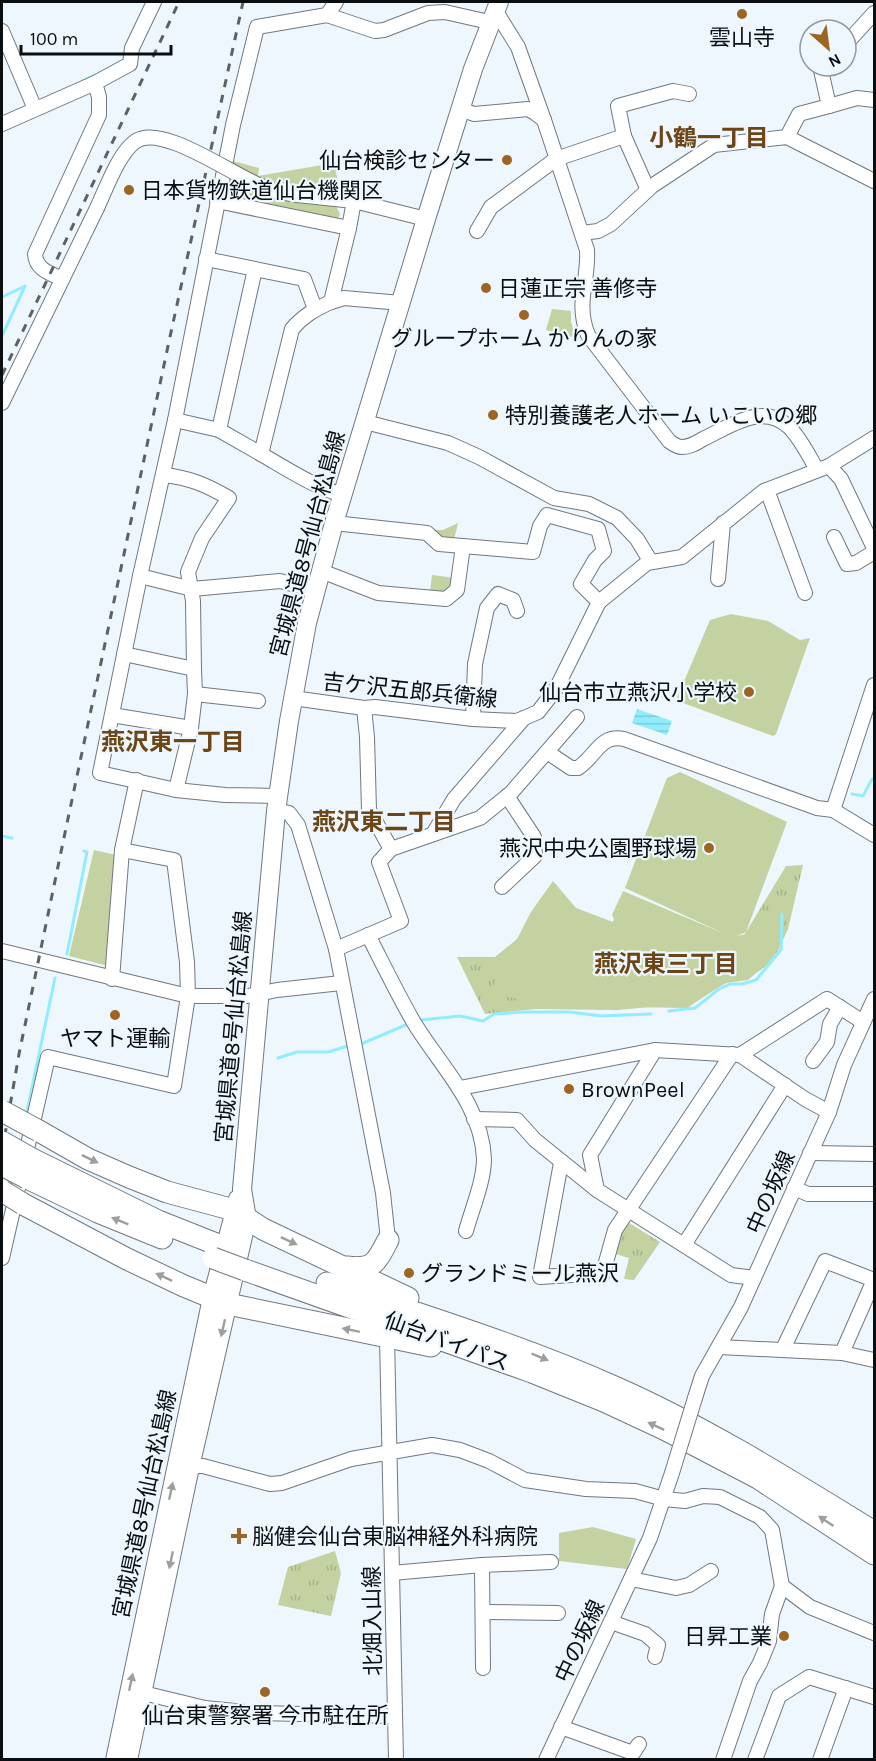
<svg xmlns="http://www.w3.org/2000/svg" width="876" height="1761" font-family="Karla,'Noto Sans JP',sans-serif">
  <style>
    .grass { fill: url(#grass-tufts) }
    .green { fill: #c3d2a0 }
    .water { fill: url(#water-rules) }
    .lines { fill: none; stroke-linecap: round; stroke-linejoin: round }
    .stream { stroke: #91edfe; stroke-width: 3 }
    .minor-casing { stroke: #71787f; stroke-width: 16 }
    .major-casing { stroke: #71787f; stroke-width: 20 }
    .highway-casing { stroke: #71787f; stroke-width: 23 }
    .minor { stroke: #fff; stroke-width: 14 }
    .major { stroke: #fff; stroke-width: 18 }
    .highway { stroke: #fff; stroke-width: 21 }
    .rail { stroke: #5c6165; stroke-width: 3; stroke-dasharray: 8 8; stroke-linecap: butt }
    .minor-bridge-casing { stroke: #71787f; stroke-width: 16; stroke-linecap: butt }
    .highway-bridge-casing { stroke: #71787f; stroke-width: 23; stroke-linecap: butt }
    .minor-bridge { stroke: #fff; stroke-width: 14 }
    .highway-bridge { stroke: #fff; stroke-width: 21 }
    .oneway { fill: #9d9f9f }
    .poi-dot { fill: #9e6522; stroke: #eef6fe; stroke-width: 2 }
    .labels { text-anchor: middle; stroke-width: 4.5; stroke-linejoin: round; paint-order: stroke }
    .poi-label { font-size: 22px; fill: #0b0e10; stroke: #eef6fe; text-anchor: start }
    .street-label { font-size: 22px; fill: #0b0e10; stroke: #eef6fe }
    .neighbourhood-label { font-size: 24px; font-weight: bold; fill: #6d4618; stroke: #eef6fe }
  </style>
  <defs>
    <pattern id="grass-tufts" width="24" height="20" patternUnits="userSpaceOnUse" patternTransform="scale(1.5)"><rect width="24" height="20" fill="#c3d2a0"/><path d="M3 7l-1-3M5 7V3M7 7l1-3M15 17l-1-3M17 17v-4M19 17l1-3" fill="none" stroke="#a6b389"/></pattern>
    <pattern id="water-rules" width="6" height="5" patternUnits="userSpaceOnUse" patternTransform="scale(1.5)"><rect width="6" height="5" fill="#91edfe"/><path d="M0 2.5h6" fill="none" stroke="#7ccad9"/></pattern>
  </defs>
  <rect width="100%" height="100%" fill="#eef6fe"/>
  <g class="grass">
    <path d="M803,865L788,929L778,951L767,965L748,979L726,983L684,1007L659,1006L618,1010L535,1009L485,1014L457,957H495L522,935L732,955L786,866Z"/>
    <path d="M626,1221L660,1242L634,1280L624,1279L629,1258L612,1253Z"/>
    <path d="M335,1551L341,1573L331,1616L278,1605L288,1567Z"/>
  </g>
  <g class="green">
    <path d="M233,161L259,168L258,176L334,163L340,191L297,188L277,184L274,194L335,204L340,214L338,219C317,215 233,206 222,192Z"/>
    <path d="M552,309L571,311V322L576,338L546,330Z"/>
    <path d="M458,523L454,540L441,539L435,534V530H443Z"/>
    <path d="M432,575L455,578L447,593H430Z"/>
    <path d="M731,614L768,621L800,640L810,638L776,734L773,736L683,703L677,698L710,620Z"/>
    <path d="M680,772L787,822L746,932L737,936L747,934L779,913L782,929L778,948L767,963L748,980L725,983L687,1008L624,1007L600,1010L494,995L490,991L531,912L553,881L576,908L613,922L614,919L612,915L623,891L725,934L625,888L667,778Z"/>
    <path d="M94,850L116,855L108,966L69,956Z"/>
    <path d="M593,1527L636,1539L627,1569L559,1561V1533Z"/>
  </g>
  <path class="water" d="M637,709L672,721L667,735L632,723Z"/>
  <g class="lines">
    <g class="stream">
      <path d="M82,81L95,75"/>
      <path d="M2,297L23,287"/>
      <path d="M2,336L25,286"/>
      <path d="M852,794L863,796L872,779H874"/>
      <path d="M2,836L12,838"/>
      <path d="M67,954L87,852L84,851"/>
      <path d="M669,1011L695,1008L719,989L730,984H742L756,980L781,950L782,914"/>
      <path d="M421,1020L460,1016L483,1021L494,1014L523,1012H570L601,1016L651,1014"/>
      <path d="M361,1044L408,1024"/>
      <path d="M278,1058L297,1052H328L348,1046"/>
      <path d="M26,1116L55,978"/>
      <path d="M2,1229L7,1205"/>
    </g>
    <defs>
      <g id="minor">
        <path d="M495,10L518,47L544,120"/>
        <path d="M327,15L375,31L384,30L428,13L445,12L489,22"/>
        <path d="M2,31L35,109"/>
        <path d="M846,44L874,13"/>
        <path d="M95,83L130,64L132,48L154,2"/>
        <path d="M829,106L857,98L874,100"/>
        <path d="M460,109L474,114L528,109L535,113L544,120L587,250C589,281 575,303 588,335L669,441C673,444 677,447 682,447C690,447 696,443 703,439C730,426 763,402 789,427C801,439 809,456 817,470"/>
        <path d="M2,124L95,83L99,97V115L35,254C36,270 50,273 62,279"/>
        <path d="M787,137L799,114L829,106L820,66"/>
        <path d="M648,190L624,136L618,106L673,91L689,94"/>
        <path d="M297,195L354,201L426,219"/>
        <path d="M217,201L349,228L354,201"/>
        <path d="M477,231L491,207L556,159L624,136"/>
        <path d="M582,233L598,231L611,224L652,186L714,145L787,137L874,181"/>
        <path d="M206,259L304,279L315,309"/>
        <path d="M331,302L344,298L401,303"/>
        <path d="M2,403L97,208"/>
        <path d="M175,420L219,430L261,454L292,329C303,316 315,309 331,302L349,228"/>
        <path d="M365,422L448,443L479,457L554,498L589,504L617,518L637,539L651,562"/>
        <path d="M219,430L255,269"/>
        <path d="M261,454C287,469 314,487 343,495"/>
        <path d="M829,466L841,479L874,548"/>
        <path d="M164,475C191,478 206,485 229,498L202,538L188,572L193,601L194,669"/>
        <path d="M767,490L805,593"/>
        <path d="M334,523L427,533L439,544L533,552L540,526L547,515L598,529L604,551L595,560L581,584L599,602"/>
        <path d="M834,537L847,564L856,563L874,552"/>
        <path d="M321,571L378,593L446,599L457,590L463,546"/>
        <path d="M140,576L192,589L280,581L315,590"/>
        <path d="M718,579L723,523"/>
        <path d="M124,654L194,669L195,694L191,728"/>
        <path d="M874,685L833,810L874,835"/>
        <path d="M195,694L258,701"/>
        <path d="M293,698L364,708L375,707L473,719L517,721L538,712L556,689L599,602L647,563L682,557L764,491L829,466L874,438"/>
        <path d="M364,708L367,737L369,810L391,849"/>
        <path d="M112,715L191,728L176,790L100,773L140,576L175,420L233,125L257,27L327,15L336,2"/>
        <path d="M473,719L475,664L487,608L498,594L513,600L517,611"/>
        <path d="M547,752L571,768H578C596,756 600,734 624,739L817,808L833,810"/>
        <path d="M176,790L225,795L278,796"/>
        <path d="M276,811L289,813L298,825L336,949L383,1193L388,1240"/>
        <path d="M433,834L454,799L524,718"/>
        <path d="M502,887L535,856L534,837L507,796"/>
        <path d="M368,935C383,964 397,993 413,1021C439,1065 482,1104 484,1159C484,1181 472,1209 466,1231"/>
        <path d="M336,949L401,921L379,862L391,849L480,818L511,793L577,717"/>
        <path d="M2,951L188,996H248L277,990L341,983"/>
        <path d="M112,979L122,850L137,780"/>
        <path d="M740,1055L805,1099L829,1112"/>
        <path d="M813,1061L827,1042L830,1024L840,1007"/>
        <path d="M460,1088L655,1050L740,1055L827,999L863,1022"/>
        <path d="M474,1119L517,1120L535,1140L597,1190L731,1275L754,1278"/>
        <path d="M810,1153L874,1154"/>
        <path d="M561,1163L540,1277L603,1273L615,1230L732,1054"/>
        <path d="M794,1188L808,1194H874"/>
        <path d="M597,1190L590,1155L655,1050"/>
        <path d="M684,1245L785,1085"/>
        <path d="M2,1258L48,1057L174,1086L188,996L187,962L174,860L122,850"/>
        <path d="M387,1337L396,1760"/>
        <path d="M719,1347L842,1353L874,1360"/>
        <path d="M783,1349L825,1261L874,1280"/>
        <path d="M842,1353L874,1280"/>
        <path d="M695,1398L702,1376L741,1307L754,1278L829,1112L844,1065L874,999"/>
        <path d="M182,1466H203L270,1484L282,1483L351,1459L432,1445L460,1450L489,1461L525,1480L586,1489L635,1491L664,1499L685,1501L703,1496L720,1497L760,1517L772,1530L782,1586L810,1607L874,1633"/>
        <path d="M482,1565L483,1668"/>
        <path d="M392,1573L482,1565L551,1562"/>
        <path d="M631,1579L676,1588L689,1585L711,1571"/>
        <path d="M483,1612L558,1613"/>
        <path d="M611,1622L645,1634L658,1645L655,1657"/>
        <path d="M143,1693L205,1708L256,1713L395,1716"/>
        <path d="M561,1727L633,1753L639,1744"/>
        <path d="M546,1760L650,1538L672,1473"/>
        <path d="M723,1760L750,1681L760,1663L769,1641L772,1614L782,1586"/>
        <path d="M755,1760L779,1696L809,1677L874,1697"/>
        <path d="M820,1760L846,1688"/>
      </g>
      <g id="major">
        <path d="M115,1760L212,1298L238,1199"/>
        <path d="M128,1760L190,1467L247,1219L242,1189L276,811L289,721L307,623L334,523L426,219L473,69L499,2"/>
      </g>
      <g id="highway">
        <path d="M39,1131L88,1159L129,1177L167,1192L234,1210L263,1229L408,1298"/>
        <path d="M32,1159L158,1221L216,1244"/>
        <path d="M27,1178L98,1212L162,1238"/>
        <path d="M23,1204L127,1259L184,1286L228,1304L431,1346"/>
        <path d="M347,1267C374,1270 376,1263 388,1240"/>
        <path d="M245,1270L532,1372L604,1401L664,1429L758,1478L874,1554"/>
        <path d="M327,1283C424,1316 523,1346 617,1388C707,1428 791,1481 874,1532"/>
      </g>
    </defs>
    <use href="#minor" class="minor-casing"/>
    <use href="#major" class="major-casing"/>
    <use href="#highway" class="highway-casing"/>
    <use href="#minor" class="minor"/>
    <use href="#major" class="major"/>
    <use href="#highway" class="highway"/>
    <g class="rail">
      <path d="M2,375L179,2"/>
      <path d="M2,1152L19,1054L66,828L168,346L243,2"/>
    </g>
    <defs>
      <g id="minor-bridge">
        <path d="M97,208C106,189 119,152 136,141C163,123 236,178 266,188C275,192 287,193 297,195"/>
        <path d="M672,1473L695,1398"/>
      </g>
      <g id="highway-bridge">
        <path d="M2,1111L39,1131"/>
        <path d="M2,1142L32,1159"/>
        <path d="M2,1165L27,1178"/>
        <path d="M2,1191L23,1204"/>
        <path d="M213,1258L245,1270"/>
      </g>
    </defs>
    <use href="#minor-bridge" class="minor-bridge-casing"/>
    <use href="#highway-bridge" class="highway-bridge-casing"/>
    <use href="#minor-bridge" class="minor-bridge"/>
    <use href="#highway-bridge" class="highway-bridge"/>
  </g>
  <defs><path id="oneway-solid" d="M-6-.8H1V-3.2L6.5 0L1 3.2V.8H-6Z" transform="scale(1.5)"/></defs>
  <g class="oneway">
    <use href="#oneway-solid" transform="translate(90 1159) rotate(26)"/>
    <use href="#oneway-solid" transform="translate(120 1221) rotate(-158)"/>
    <use href="#oneway-solid" transform="translate(289 1241) rotate(25)"/>
    <use href="#oneway-solid" transform="translate(164 1277) rotate(-155)"/>
    <use href="#oneway-solid" transform="translate(223 1328) rotate(103)"/>
    <use href="#oneway-solid" transform="translate(351 1330) rotate(-168)"/>
    <use href="#oneway-solid" transform="translate(540 1357) rotate(22)"/>
    <use href="#oneway-solid" transform="translate(656 1426) rotate(-155)"/>
    <use href="#oneway-solid" transform="translate(171 1491) rotate(-78)"/>
    <use href="#oneway-solid" transform="translate(826 1521) rotate(-146)"/>
    <use href="#oneway-solid" transform="translate(171 1560) rotate(102)"/>
    <use href="#oneway-solid" transform="translate(131 1682) rotate(-78)"/>
  </g>
  <g class="poi-dot">
    <circle cx="742" cy="14" r="6"/>
    <circle cx="507" cy="160" r="6"/>
    <circle cx="129" cy="190" r="6"/>
    <circle cx="486" cy="288" r="6"/>
    <circle cx="524" cy="315" r="6"/>
    <circle cx="493" cy="415" r="6"/>
    <circle cx="749" cy="692" r="6"/>
    <circle cx="709" cy="848" r="6"/>
    <circle cx="115" cy="1015" r="6"/>
    <circle cx="569" cy="1089" r="6"/>
    <circle cx="409" cy="1273" r="6"/>
    <path d="M236 1527h6v6h6v6h-6v6h-6v-6h-6v-6h6z"/>
    <circle cx="784" cy="1636" r="6"/>
    <circle cx="265" cy="1692" r="6"/>
  </g>
  <g class="labels">
    <g class="poi-label">
      <text x="742" y="45" text-anchor="middle">雲山寺</text>
      <text x="495" y="168" text-anchor="end">仙台検診センター</text>
      <text x="141" y="198">日本貨物鉄道仙台機関区</text>
      <text x="498" y="296">日蓮正宗 善修寺</text>
      <text x="524" y="346" text-anchor="middle">グループホーム かりんの家</text>
      <text x="505" y="423">特別養護老人ホーム いこいの郷</text>
      <text x="737" y="700" text-anchor="end">仙台市立燕沢小学校</text>
      <text x="697" y="856" text-anchor="end">燕沢中央公園野球場</text>
      <text x="115" y="1046" text-anchor="middle">ヤマト運輸</text>
      <text x="581" y="1097">BrownPeel</text>
      <text x="421" y="1281">グランドミール燕沢</text>
      <text x="252" y="1544">脳健会仙台東脳神経外科病院</text>
      <text x="772" y="1644" text-anchor="end">日昇工業</text>
      <text x="265" y="1723" text-anchor="middle">仙台東警察署 今市駐在所</text>
    </g>
    <g class="street-label">
      <text transform="translate(307 544) rotate(-75)" y="8">宮城県道8号仙台松島線</text>
      <text transform="translate(410 690) rotate(6)" y="8">吉ケ沢五郎兵衛線</text>
      <text transform="translate(233 1027) rotate(-85)" y="8">宮城県道8号仙台松島線</text>
      <text transform="translate(770 1192) rotate(-66)" y="8">中の坂線</text>
      <text transform="translate(447 1341) rotate(20)" y="8">仙台バイパス</text>
      <text transform="translate(144 1504) rotate(-78)" y="8">宮城県道8号仙台松島線</text>
      <text transform="translate(372 1621) rotate(-91)" y="8">北畑入山線</text>
      <text transform="translate(579 1641) rotate(-65)" y="8">中の坂線</text>
    </g>
    <g class="neighbourhood-label">
      <text x="709" y="146">小鶴一丁目</text>
      <text x="173" y="750">燕沢東一丁目</text>
      <text x="384" y="830">燕沢東二丁目</text>
      <text x="666" y="972">燕沢東三丁目</text>
    </g>
  </g>
  <rect width="876" height="1761" fill="none" stroke="#0b0e10" stroke-width="6"/>
  <g transform="translate(828 48) rotate(152)"><circle r="28" fill="#eef6fe" stroke="#93999f" stroke-width="1.5"/>
  <path d="M0-4.5L10 22L0 15L-10 22Z" fill="#9e6522"/>
  <text y="-9" font-size="16" font-weight="bold" text-anchor="middle" fill="#0b0e10">N</text>
  </g>
  <path d="M21 45v9h150v-9" fill="none" stroke="#0b0e10" stroke-width="3"/>
  <text x="30" y="45" font-size="18" fill="#0b0e10" stroke="#eef6fe" stroke-width="4.5" paint-order="stroke">100 m</text>
</svg>
